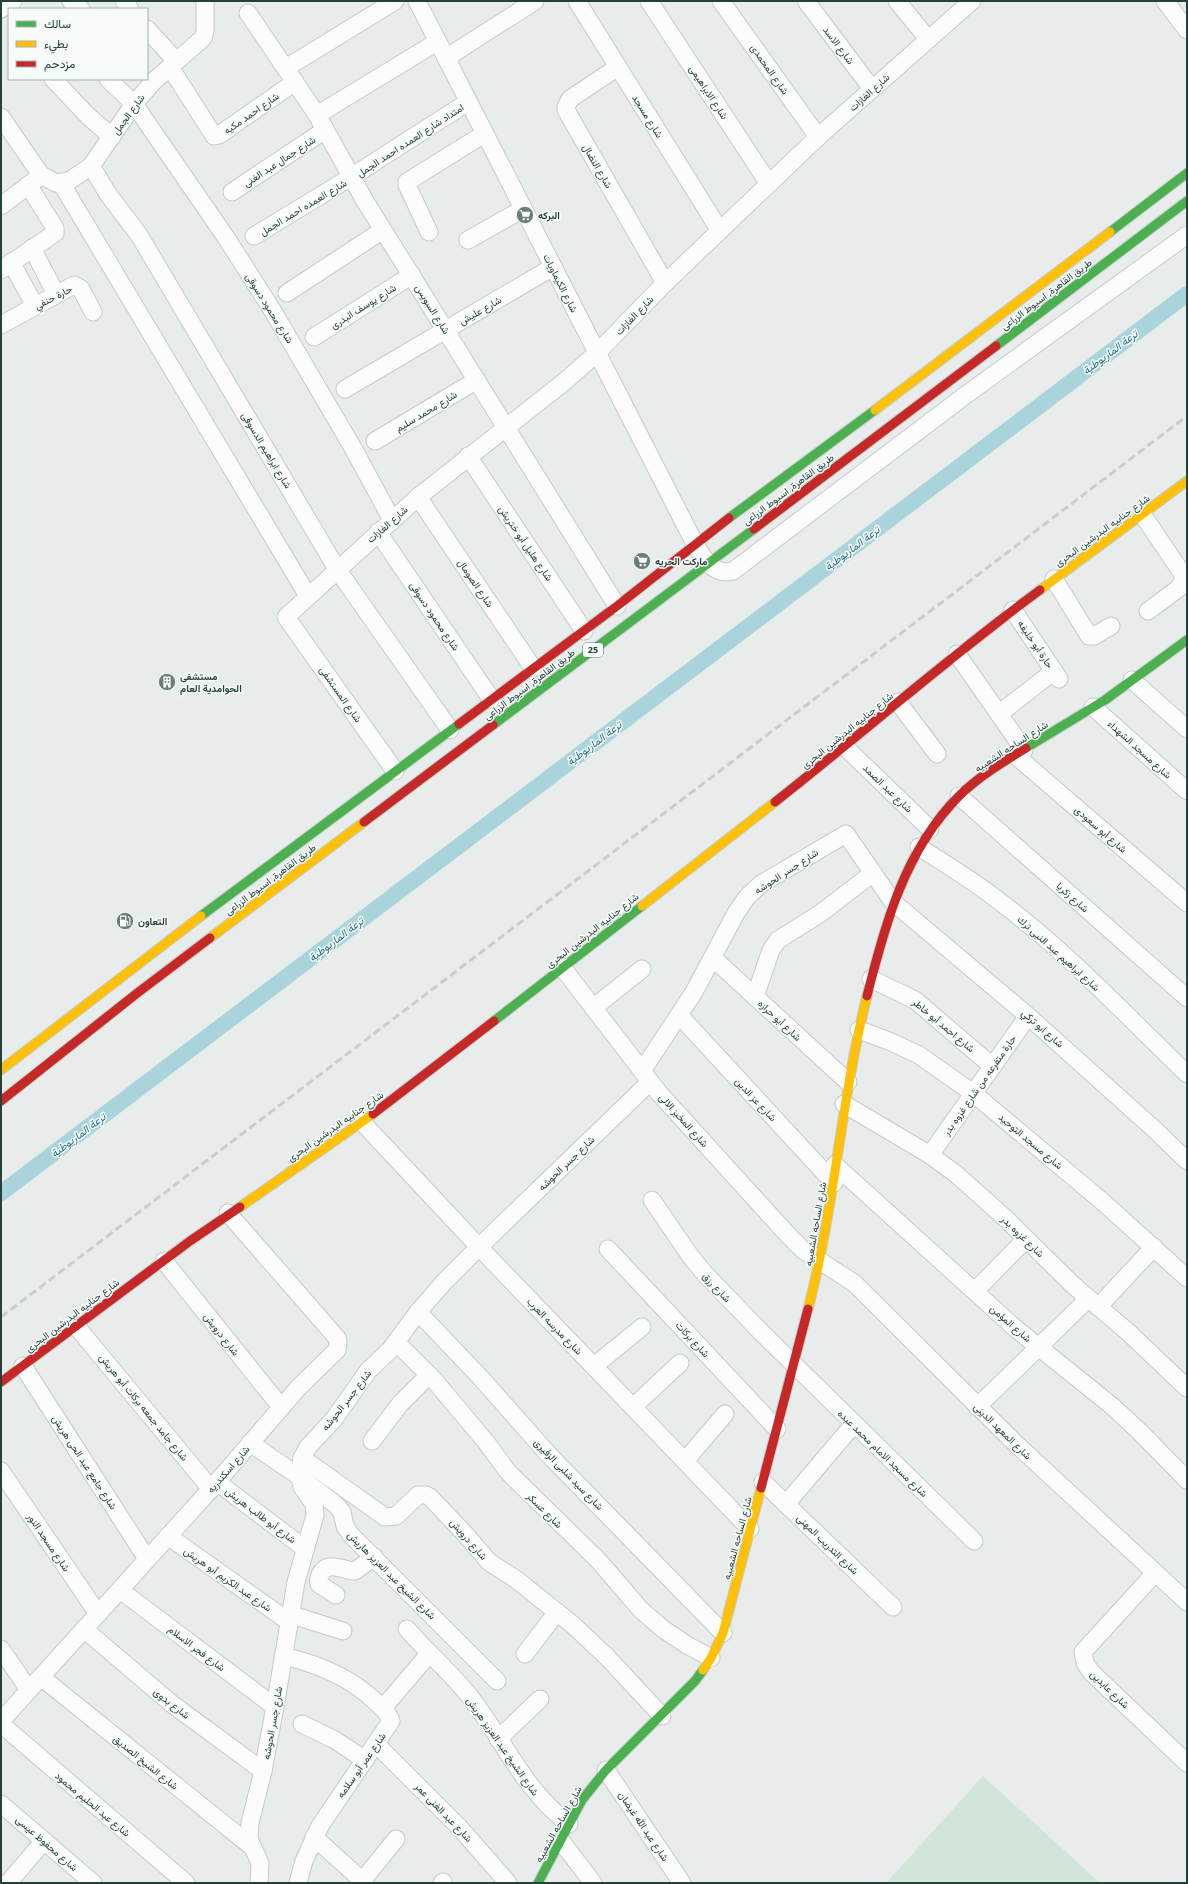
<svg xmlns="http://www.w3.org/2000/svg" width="1188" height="1884" font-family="'Noto Sans',Vazirmatn,sans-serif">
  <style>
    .green { fill: #d1e6d8 }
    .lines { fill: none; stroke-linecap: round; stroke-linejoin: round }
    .canal { stroke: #a9d4db; stroke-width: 16 }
    .street-casing { stroke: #c5cac8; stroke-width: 19 }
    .fast-casing { stroke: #c3cbc8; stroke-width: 11 }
    .slow-casing { stroke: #c3cbc8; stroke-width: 11 }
    .jam-casing { stroke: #c3cbc8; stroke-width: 11 }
    .street { stroke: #fcfcfc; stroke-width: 17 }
    .fast { stroke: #4caf50; stroke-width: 9 }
    .slow { stroke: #ffc107; stroke-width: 9 }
    .jam { stroke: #c62828; stroke-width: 9 }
    .rail { stroke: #c9cdcc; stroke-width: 3; stroke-dasharray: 8 4; stroke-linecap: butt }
    .labels { text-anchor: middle; stroke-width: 3; stroke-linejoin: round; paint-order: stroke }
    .shield { fill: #f7fbf9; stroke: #637a73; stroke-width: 1 }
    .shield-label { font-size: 9px; font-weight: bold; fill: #24423a }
    .street-label { font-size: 10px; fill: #24423a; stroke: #f7fbf9 }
    .poi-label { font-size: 10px; font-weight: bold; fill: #24423a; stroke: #f7fbf9; text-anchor: start }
    .water-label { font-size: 11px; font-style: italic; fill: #1c6f80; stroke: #f7fbf9 }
  </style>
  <rect width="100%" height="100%" fill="#e8edeb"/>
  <path class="green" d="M983,1776L1100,1883H886Z"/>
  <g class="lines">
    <path class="canal" d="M1,1193L1187,294"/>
    <defs>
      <g id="street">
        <path d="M71,1L81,9"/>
        <path d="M124,1L130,9"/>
        <path d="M417,1L695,544C703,558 713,576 733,571L967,394L1187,235"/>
        <path d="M577,1L720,231"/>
        <path d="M649,1L769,184"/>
        <path d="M721,1L818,137"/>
        <path d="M806,1L872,89"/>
        <path d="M897,1L928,39"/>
        <path d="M1165,1L1187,30"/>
        <path d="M1,9L13,1"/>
        <path d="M248,13L317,115L365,201L617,606"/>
        <path d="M147,29L176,61"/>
        <path d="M446,58L535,1"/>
        <path d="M170,67L214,136L219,135L295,82"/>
        <path d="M618,67L570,99L566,107V110L665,283"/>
        <path d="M286,68L395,1"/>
        <path d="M53,79L88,116L112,137"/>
        <path d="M108,79L134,104L227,239L271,308L353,448L392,520"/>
        <path d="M317,115L437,42"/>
        <path d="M1,117L41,175L56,183L69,181L91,166L134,104L154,81L203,38L205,31V1"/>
        <path d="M91,166L108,194L139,235L337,569L450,730"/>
        <path d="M61,183L308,596"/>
        <path d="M232,192L325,130"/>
        <path d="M1,206L38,178"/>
        <path d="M429,232L407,185V182L484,134"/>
        <path d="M254,236L351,177L468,102"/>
        <path d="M468,240L523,209"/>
        <path d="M32,248L56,294"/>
        <path d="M11,262L35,306"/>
        <path d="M1,270L55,233V228L28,185"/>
        <path d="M287,293L383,230"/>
        <path d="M1,325L74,285L81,289L93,312"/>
        <path d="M314,337L412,275"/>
        <path d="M345,389L553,267"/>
        <path d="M375,441L477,380"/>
        <path d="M468,456L584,631"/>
        <path d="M418,497L533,668"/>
        <path d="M1142,514L1182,573L1184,579L1179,588L1148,611"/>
        <path d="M378,532L491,699"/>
        <path d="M1054,579L1089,636H1094L1111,626"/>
        <path d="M1013,610L1059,679"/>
        <path d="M957,654L1024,750"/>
        <path d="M1132,680L1187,729"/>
        <path d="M898,702L937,754"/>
        <path d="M1093,707L1187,791"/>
        <path d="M999,714L1054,671"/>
        <path d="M845,747L930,829"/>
        <path d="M1015,755L1187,903"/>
        <path d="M395,771L286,617L418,497L564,382L597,353L665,283L818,137L972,1"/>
        <path d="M959,796L1187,998"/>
        <path d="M919,847C945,864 974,881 999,901C1067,952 1126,1015 1187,1074"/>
        <path d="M713,958L848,1082"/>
        <path d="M562,967L659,1093L788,1235L803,1250L854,1283L1014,1442L1187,1602"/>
        <path d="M871,979L915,1000L992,1066"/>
        <path d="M755,997L771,950L778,940L821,913L873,873"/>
        <path d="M593,1008L642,969"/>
        <path d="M679,1015L834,1183"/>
        <path d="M859,1030L889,1041L919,1055L973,1093L1103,1202L1187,1278"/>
        <path d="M642,1071L694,992L736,913L747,897L761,884L846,834L893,902L1028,1016L1154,1129L1187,1161"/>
        <path d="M844,1104L930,1155L956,1174L1004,1217L1073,1285L1128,1332L1187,1388"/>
        <path d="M362,1122L479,1247L750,1529"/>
        <path d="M930,1155L1028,1016"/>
        <path d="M835,1165L1015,1328L1112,1406L1140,1432L1187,1480"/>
        <path d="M652,1200L691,1257L705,1274L761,1332L974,1541"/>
        <path d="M608,1249L777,1429"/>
        <path d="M164,1261L281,1407"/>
        <path d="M975,1291L1026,1239"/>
        <path d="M1098,1307L1154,1247"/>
        <path d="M418,1312L480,1377L550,1456L723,1633"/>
        <path d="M76,1326L211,1489"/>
        <path d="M397,1343L434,1380L486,1442L508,1472L599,1561L641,1610L663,1629L687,1645L711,1658"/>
        <path d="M23,1366L147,1559"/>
        <path d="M594,1366L642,1327"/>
        <path d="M633,1407L680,1363"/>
        <path d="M977,1407L1088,1299"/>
        <path d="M372,1441L400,1404L429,1375"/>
        <path d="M250,1443L300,1477L336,1505L342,1512L345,1526L350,1534L497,1681"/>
        <path d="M302,1458L385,1517L396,1516L418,1495H426L430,1497L466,1535L489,1562L517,1580L573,1625L607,1657L662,1716"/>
        <path d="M685,1461L725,1414"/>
        <path d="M1,1471L98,1614"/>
        <path d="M217,1482L304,1548"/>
        <path d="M763,1482L893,1607"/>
        <path d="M786,1504L854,1424"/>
        <path d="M168,1536L288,1621"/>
        <path d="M1155,1573L1083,1652L1085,1663L1091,1672L1187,1763"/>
        <path d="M120,1590L275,1707"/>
        <path d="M336,1595L319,1584C318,1581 318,1579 320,1575C327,1559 344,1571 355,1571L374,1557"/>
        <path d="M289,1614L343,1631"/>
        <path d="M84,1629L172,1704L263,1771"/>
        <path d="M407,1629C427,1652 453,1675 471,1698C505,1742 523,1789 569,1824"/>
        <path d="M1,1649L29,1690"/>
        <path d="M525,1654L557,1612"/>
        <path d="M283,1656C319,1664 350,1677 376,1702C382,1708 389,1713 391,1721L320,1826L304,1861L298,1883"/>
        <path d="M41,1677L251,1846"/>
        <path d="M383,1708L429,1654"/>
        <path d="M1,1721L211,1489L298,1388L337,1350L338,1342L337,1338L228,1213"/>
        <path d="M1,1724L186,1883"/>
        <path d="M302,1724L335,1740L365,1760"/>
        <path d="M498,1739L540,1699"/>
        <path d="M376,1744L460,1828L508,1883"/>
        <path d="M606,1770L682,1883"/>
        <path d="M1,1804L93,1883"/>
        <path d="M314,1837L365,1883"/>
        <path d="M561,1841L593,1883"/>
        <path d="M362,1881L396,1839"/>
        <path d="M8,1883L44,1841"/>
        <path d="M259,1883L260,1863L249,1839L250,1823L263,1771L275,1707L296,1582L315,1515L314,1504L302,1487L300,1477L302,1458L308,1447L334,1419L368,1371L390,1350L418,1312L445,1281L479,1247L650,1082"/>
        <path d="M442,1883L443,1882"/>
      </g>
      <g id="fast">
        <path d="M1110,232L1187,173"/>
        <path d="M996,346L1187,201"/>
        <path d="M729,518L875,410"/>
        <path d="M493,725L754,529"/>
        <path d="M1026,748L1105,700L1187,640"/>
        <path d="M201,916L459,724"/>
        <path d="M494,1021L642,906"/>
        <path d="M538,1883L582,1800L606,1770L695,1681L703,1670"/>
      </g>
      <g id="slow">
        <path d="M875,410L1110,232"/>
        <path d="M1040,590L1187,481"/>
        <path d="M642,906L775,802"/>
        <path d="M210,938L364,822"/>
        <path d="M1,1070L201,916"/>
        <path d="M240,1207L373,1114"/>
        <path d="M808,1309C835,1206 841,1099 867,996"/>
        <path d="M703,1670L711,1658L723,1633L761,1488"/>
      </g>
      <g id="jam">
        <path d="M754,529L996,346"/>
        <path d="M459,724L617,606L729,518"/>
        <path d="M775,802C864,732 949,657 1040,590"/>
        <path d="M364,822L493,725"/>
        <path d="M867,996C885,924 905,850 959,796C978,777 1003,762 1026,748"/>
        <path d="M1,1101L136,994L210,938"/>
        <path d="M373,1114L494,1021"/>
        <path d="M1,1382L190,1241L240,1207"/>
        <path d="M761,1488L808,1309"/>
      </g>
    </defs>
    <use href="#street" class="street-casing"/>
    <use href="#fast" class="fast-casing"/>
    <use href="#slow" class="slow-casing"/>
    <use href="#jam" class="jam-casing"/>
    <use href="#street" class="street"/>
    <use href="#fast" class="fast"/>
    <use href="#slow" class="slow"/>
    <use href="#jam" class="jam"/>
    <path class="rail" d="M1,1317L1187,416"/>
  </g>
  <defs>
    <symbol id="supermarket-disc" viewBox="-11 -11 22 22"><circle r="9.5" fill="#697e78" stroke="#f7fbf9"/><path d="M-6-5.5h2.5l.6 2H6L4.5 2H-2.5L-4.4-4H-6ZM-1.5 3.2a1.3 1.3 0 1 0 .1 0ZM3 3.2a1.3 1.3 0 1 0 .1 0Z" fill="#fff"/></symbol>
    <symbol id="building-disc" viewBox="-11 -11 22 22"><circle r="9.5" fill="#697e78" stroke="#f7fbf9"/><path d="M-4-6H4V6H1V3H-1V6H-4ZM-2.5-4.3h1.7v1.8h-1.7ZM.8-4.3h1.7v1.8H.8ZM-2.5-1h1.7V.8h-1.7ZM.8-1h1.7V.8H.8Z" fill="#fff"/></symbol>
    <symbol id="fuel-disc" viewBox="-11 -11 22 22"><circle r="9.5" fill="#697e78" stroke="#f7fbf9"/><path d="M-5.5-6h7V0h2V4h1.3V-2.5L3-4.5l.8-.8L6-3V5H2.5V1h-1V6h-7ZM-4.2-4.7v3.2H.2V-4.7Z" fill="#fff"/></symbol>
  </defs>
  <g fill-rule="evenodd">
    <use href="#supermarket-disc" x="515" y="205" width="20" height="20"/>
    <use href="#supermarket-disc" x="632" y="551" width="20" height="20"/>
    <use href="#building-disc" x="157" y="672" width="20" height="20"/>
    <use href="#fuel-disc" x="115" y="911" width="20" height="20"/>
  </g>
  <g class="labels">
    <rect class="shield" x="583" y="643" width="20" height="14" rx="3"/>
    <g class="shield-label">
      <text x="593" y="653">25</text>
    </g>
    <g class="street-label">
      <text transform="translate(839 45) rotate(53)" y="4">شارع الاسد</text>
      <text transform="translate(770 69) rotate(55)" y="4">شارع المحمدى</text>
      <text transform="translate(709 92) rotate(57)" y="4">شارع الابراهيمى</text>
      <text transform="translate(869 92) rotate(-42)" y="4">شارع الغازات</text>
      <text transform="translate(251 113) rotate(-35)" y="4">شارع احمد مكيه</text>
      <text transform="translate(128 114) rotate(-54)" y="4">شارع الجمل</text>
      <text transform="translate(648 116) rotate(58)" y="4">شارع مسجد</text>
      <text transform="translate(410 140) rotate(-33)" y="4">امتداد شارع العمده احمد الجمل</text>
      <text transform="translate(279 161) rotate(-33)" y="4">شارع جمال عبد الغنى</text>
      <text transform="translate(598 166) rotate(60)" y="4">شارع النضال</text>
      <text transform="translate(303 207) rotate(-31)" y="4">شارع العمده احمد الجمل</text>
      <text transform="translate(561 283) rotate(63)" y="4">شارع الكيماويات</text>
      <text transform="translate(1046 294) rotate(-37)" y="4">طريق القاهرة, اسيوط الزراعى</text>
      <text transform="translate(53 297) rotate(-27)" y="4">حارة حنفي</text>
      <text transform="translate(363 306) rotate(-32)" y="4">شارع يوسف البدرى</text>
      <text transform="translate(270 308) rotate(58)" y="4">شارع محمود دسوقى</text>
      <text transform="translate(433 309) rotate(58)" y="4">شارع السويس</text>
      <text transform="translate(480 310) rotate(-30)" y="4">شارع عليش</text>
      <text transform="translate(634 315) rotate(-46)" y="4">شارع الغازات</text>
      <text transform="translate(426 411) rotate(-31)" y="4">شارع محمد سليم</text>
      <text transform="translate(267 450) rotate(59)" y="4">شارع ابراهيم الدسوقى</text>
      <text transform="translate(788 489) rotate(-37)" y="4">طريق القاهرة, اسيوط الزراعى</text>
      <text transform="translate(387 524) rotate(-41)" y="4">شارع الغازات</text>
      <text transform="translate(1102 530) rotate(-36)" y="4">شارع جنابيه البدرشين البحرى</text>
      <text transform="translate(526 543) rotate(56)" y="4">شارع هليل أبو ختريش</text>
      <text transform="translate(476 583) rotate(56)" y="4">شارع الصومال</text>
      <text transform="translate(435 616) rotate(56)" y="4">شارع محمود دسوقى</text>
      <text transform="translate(1036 644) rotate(56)" y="4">حارة أبو خليفه</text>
      <text transform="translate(529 684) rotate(-37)" y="4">طريق القاهرة, اسيوط الزراعى</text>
      <text transform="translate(341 694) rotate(55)" y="4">شارع المستشفى</text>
      <text transform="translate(847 730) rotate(-39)" y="4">شارع جنابيه البدرشين البحرى</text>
      <text transform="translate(1011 746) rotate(-33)" y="4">شارع الساحه الشعبيه</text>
      <text transform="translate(1140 749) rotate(42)" y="4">شارع مسجد الشهداء</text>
      <text transform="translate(888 788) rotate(44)" y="4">شارع عبد الصمد</text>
      <text transform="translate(1101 829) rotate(41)" y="4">شارع أبو سعودى</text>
      <text transform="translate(786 871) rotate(-33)" y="4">شارع جسر الحوشه</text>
      <text transform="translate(270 879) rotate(-37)" y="4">طريق القاهرة, اسيوط الزراعى</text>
      <text transform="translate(1073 897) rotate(42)" y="4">شارع زكريا</text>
      <text transform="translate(592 930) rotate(-38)" y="4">شارع جنابيه البدرشين البحرى</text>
      <text transform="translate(1059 953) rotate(42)" y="4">شارع ابراهيم عبد النبى ترك</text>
      <text transform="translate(780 1020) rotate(43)" y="4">شارع أبو حرازه</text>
      <text transform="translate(944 1025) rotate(40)" y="4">شارع احمد أبو خاطر</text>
      <text transform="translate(1043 1028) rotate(41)" y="4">شارع ابو تركي</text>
      <text transform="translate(979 1085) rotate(-55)" y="4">حارة متفرعه من شارع غزوه بدر</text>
      <text transform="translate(756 1099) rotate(47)" y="4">شارع عز الدين</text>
      <text transform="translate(684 1120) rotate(48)" y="4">شارع المخبز الالى</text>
      <text transform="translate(335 1126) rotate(-35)" y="4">شارع جنابيه البدرشين البحرى</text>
      <text transform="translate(1031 1141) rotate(40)" y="4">شارع مسجد التوحيد</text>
      <text transform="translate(566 1163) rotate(-44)" y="4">شارع جسر الحوشه</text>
      <text transform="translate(815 1224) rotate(-80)" y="4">شارع الساحه الشعبيه</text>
      <text transform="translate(1023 1236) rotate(44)" y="4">شارع غزوه بدر</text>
      <text transform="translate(717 1287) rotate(47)" y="4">شارع رزق</text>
      <text transform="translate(72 1315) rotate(-37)" y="4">شارع جنابيه البدرشين البحرى</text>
      <text transform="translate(1011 1323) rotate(41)" y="4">شارع المؤمن</text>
      <text transform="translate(555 1326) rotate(46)" y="4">شارع مدرسه العرب</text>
      <text transform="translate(222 1334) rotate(52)" y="4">شارع درويش</text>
      <text transform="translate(693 1339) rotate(47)" y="4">شارع بركات</text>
      <text transform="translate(346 1400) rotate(-52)" y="4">شارع جسر الحوشه</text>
      <text transform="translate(144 1407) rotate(51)" y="4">شارع جامد جمعه بركات أبو هريش</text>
      <text transform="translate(1003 1431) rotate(44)" y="4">شارع المعهد الدينى</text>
      <text transform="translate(883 1453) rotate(44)" y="4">شارع مسجد الامام محمد عبده</text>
      <text transform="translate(85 1462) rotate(57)" y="4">شارع جامع عبد الحى هريش</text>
      <text transform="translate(228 1469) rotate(-49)" y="4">شارع اسكندريه</text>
      <text transform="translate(569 1474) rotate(46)" y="4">شارع سيد شلبى الزفيرى</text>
      <text transform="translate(545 1510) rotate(45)" y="4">شارع عسكر</text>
      <text transform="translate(261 1515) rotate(37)" y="4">شارع أبو طالب هريش</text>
      <text transform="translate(737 1538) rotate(-75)" y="4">شارع الساحه الشعبيه</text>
      <text transform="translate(469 1539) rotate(49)" y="4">شارع درويش</text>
      <text transform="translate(49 1542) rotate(56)" y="4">شارع مسجد النور</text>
      <text transform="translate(828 1544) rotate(44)" y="4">شارع التدريب المهنى</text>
      <text transform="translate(392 1575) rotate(45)" y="4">شارع الشيخ عبد العزيز هاريش</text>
      <text transform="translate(228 1579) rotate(35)" y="4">شارع عبد الكريم أبو هريش</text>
      <text transform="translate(197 1648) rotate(37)" y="4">شارع فجر الاسلام</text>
      <text transform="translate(1110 1689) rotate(44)" y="4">شارع عابدين</text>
      <text transform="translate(172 1703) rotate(38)" y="4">شارع بدوى</text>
      <text transform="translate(272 1723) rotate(-80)" y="4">شارع جسر الحوشه</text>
      <text transform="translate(503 1746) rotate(55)" y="4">شارع الشيخ عبد العزيز هريش</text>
      <text transform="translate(146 1762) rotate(39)" y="4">شارع الشيخ الصديق</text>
      <text transform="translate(361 1765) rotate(-55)" y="4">شارع عمر أبو سلامه</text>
      <text transform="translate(93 1804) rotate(40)" y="4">شارع عبد الحليم محمود</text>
      <text transform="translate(444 1812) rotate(46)" y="4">شارع عبد الغنى عمر</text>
      <text transform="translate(558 1824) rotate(-61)" y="4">شارع الساحه الشعبيه</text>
      <text transform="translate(644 1826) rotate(56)" y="4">شارع عبد الله غيضان</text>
      <text transform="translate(47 1843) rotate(41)" y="4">شارع محفوظ عيسى</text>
    </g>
    <g class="poi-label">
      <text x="538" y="219">البركه</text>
      <text x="655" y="565">ماركت الحريه</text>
      <text x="180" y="680">مستشفى<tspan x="180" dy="12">الحوامدية العام</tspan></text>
      <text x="138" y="925">التعاون</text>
    </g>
    <g class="water-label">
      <text transform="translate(1110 352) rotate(-37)" y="4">ترعة الماريوطية</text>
      <text transform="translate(852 548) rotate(-37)" y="4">ترعة الماريوطية</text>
      <text transform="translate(594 743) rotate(-37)" y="4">ترعة الماريوطية</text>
      <text transform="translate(336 939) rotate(-37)" y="4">ترعة الماريوطية</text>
      <text transform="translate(78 1135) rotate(-37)" y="4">ترعة الماريوطية</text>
    </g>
  </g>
  <rect width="1188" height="1884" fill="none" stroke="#24423a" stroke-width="4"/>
  <rect x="8" y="8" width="140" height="72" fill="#f7fbf9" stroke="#a3b1ad"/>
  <rect x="16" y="21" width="20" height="6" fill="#4caf50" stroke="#a3b1ad"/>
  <text x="44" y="28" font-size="12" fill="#24423a">سالك</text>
  <rect x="16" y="41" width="20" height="6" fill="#ffc107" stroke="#a3b1ad"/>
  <text x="44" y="48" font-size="12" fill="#24423a">بطيء</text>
  <rect x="16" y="61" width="20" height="6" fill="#c62828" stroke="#a3b1ad"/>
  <text x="44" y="68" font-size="12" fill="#24423a">مزدحم</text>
</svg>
